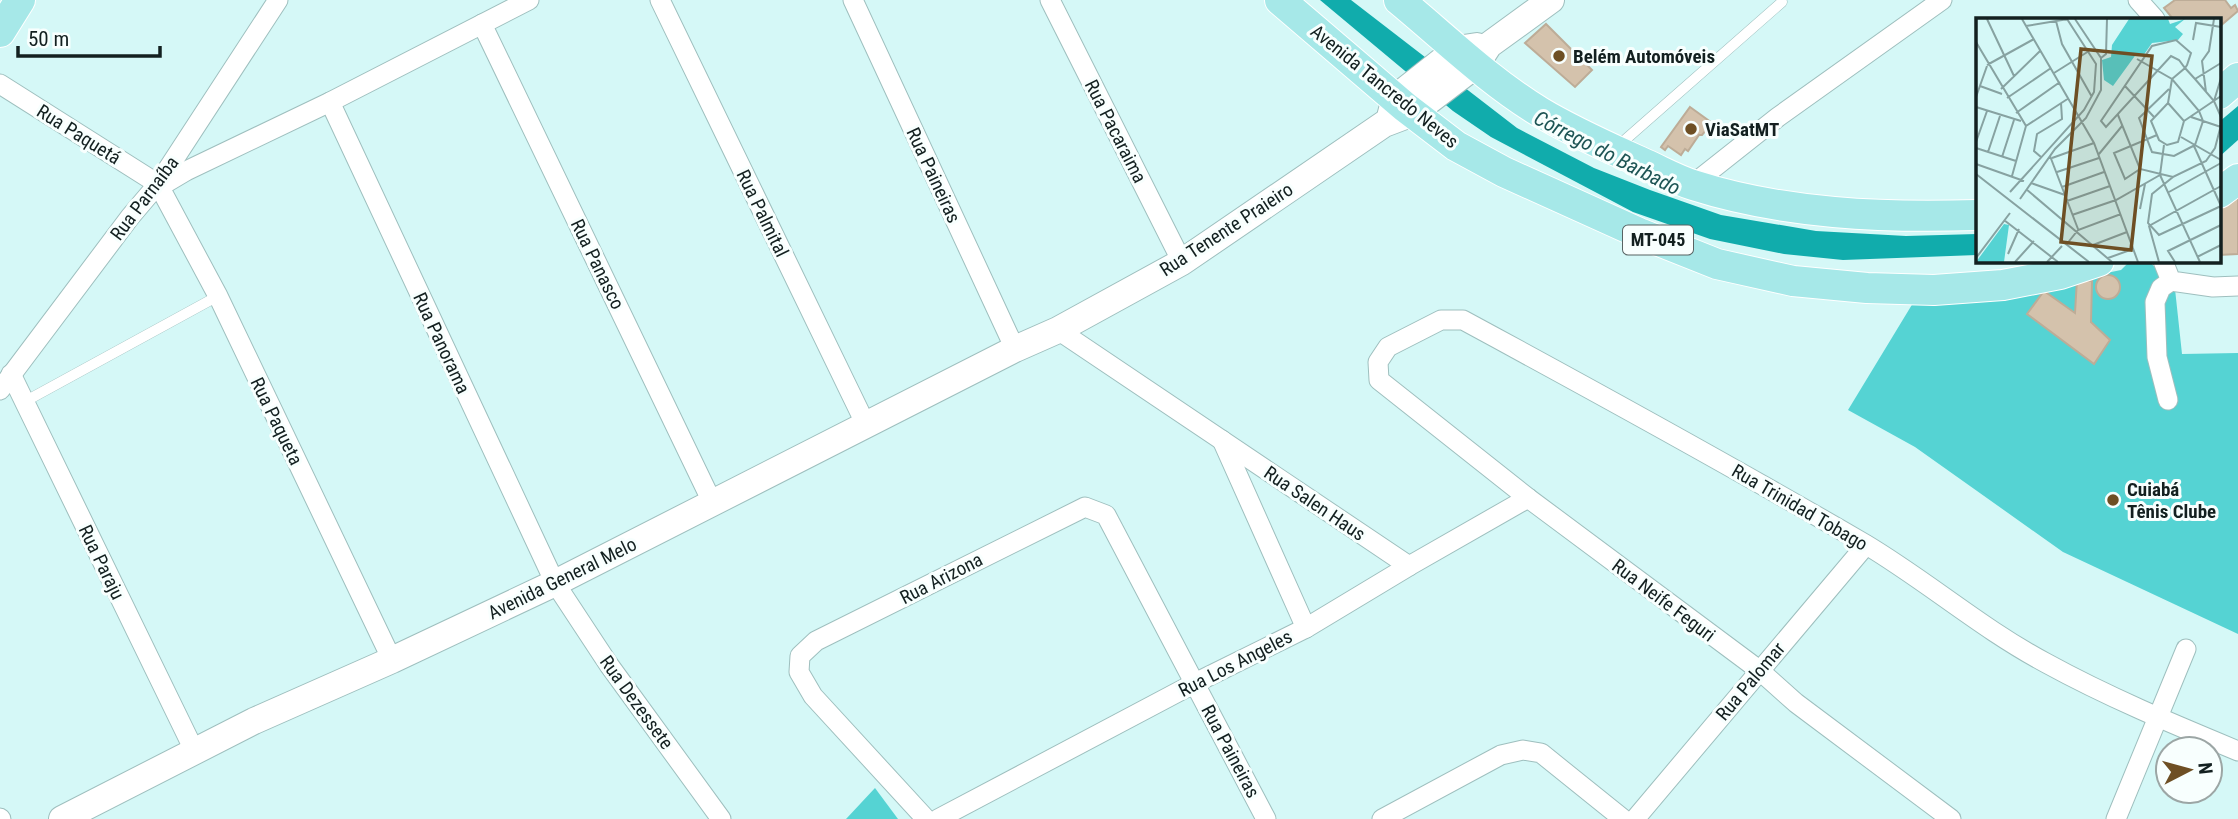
<svg xmlns="http://www.w3.org/2000/svg" width="2238" height="819" font-family="'Roboto Condensed',sans-serif">
  <style>
    .green { fill: #55d3d3 }
    .water { fill: #11acac }
    .building { fill: #d4c2ac; stroke: #bdac97; stroke-width: 2 }
    .lines { fill: none; stroke-linecap: round; stroke-linejoin: round }
    .lane-casing { stroke: #9ebfbe; stroke-width: 11 }
    .street-casing { stroke: #9ebfbe; stroke-width: 21 }
    .secondary-casing { stroke: #9ebfbe; stroke-width: 28 }
    .primary-casing { stroke: #fff; stroke-width: 32 }
    .lane { stroke: #fff; stroke-width: 10 }
    .street { stroke: #fff; stroke-width: 19 }
    .secondary { stroke: #fff; stroke-width: 26 }
    .primary { stroke: #a6e8e8; stroke-width: 30 }
    .poi-dot { fill: #6e4f24; stroke: #f8fffe; stroke-width: 2.5 }
    .labels { text-anchor: middle; stroke-width: 6; stroke-linejoin: round; paint-order: stroke }
    .shield { fill: #f8fffe; stroke: #586363; stroke-width: 2 }
    .shield-label { font-size: 18px; font-weight: bold; fill: #132020 }
    .poi-label { font-size: 19px; font-weight: bold; fill: #132020; stroke: #f8fffe; text-anchor: start }
    .street-label { font-size: 19px; fill: #132020; stroke: #f8fffe }
    .water-label { font-size: 21px; font-style: italic; fill: #1e5555; stroke: #f8fffe }
    .inset-road { fill: none; stroke: #87a2a1; stroke-width: 2 }
    .view { fill: #6e4f24; fill-opacity: 0.15; stroke: #6e4f24; stroke-width: 3.5 }
    .inset-edge { fill: none; stroke: #132020; stroke-width: 3.5 }
  </style>
  <rect width="100%" height="100%" fill="#d5f8f7"/>
  <g class="green">
    <path d="M2130,261H2149L2175,289L2182,354L2238,353V634L2063,552L1915,447L1848,410L1913,303L2009,293L2121,270Z"/>
    <path d="M875,788L898,819H846Z"/>
  </g>
  <g class="water">
    <path d="M1320,0H1351L1517,128L1594,168L1650,190L1721,215L1816,231L1906,236L1977,234V255L1843,260L1784,254L1710,239L1633,212L1491,137L1453,111Z"/>
    <path d="M2238,106V140L2219,157V122Z"/>
  </g>
  <g class="building">
    <path d="M2175,0H2225L2231,8L2235,5L2238,11L2219,27V19H2173L2164,8Z"/>
    <path d="M1546,24L1592,70L1575,87L1525,43Z"/>
    <path d="M1690,107L1712,123L1702,135H1699L1688,151L1685,149L1681,155L1668,146L1665,150L1661,147Z"/>
    <path d="M2238,193V254L2219,255V208Z"/>
    <circle cx="2108" cy="287" r="12"/>
    <path d="M2077,279L2092,281L2091,322L2110,340L2094,364L2027,314L2044,291L2075,313Z"/>
  </g>
  <g class="lines">
    <defs>
      <g id="lane">
        <path d="M1617,147L1782,2"/>
        <path d="M24,402L218,296"/>
      </g>
      <g id="street">
        <path d="M660,0L866,425"/>
        <path d="M853,0L1015,349"/>
        <path d="M1050,0L1182,262"/>
        <path d="M2138,0L2155,19"/>
        <path d="M482,24L713,504"/>
        <path d="M0,84L158,184L218,296L392,660"/>
        <path d="M330,102L555,583L609,665L721,819"/>
        <path d="M1692,185L1778,117L1942,0"/>
        <path d="M159,187L186,171L330,102L529,0"/>
        <path d="M2163,261L2171,281L2213,287L2238,286"/>
        <path d="M1058,330L1409,566"/>
        <path d="M11,374L194,750"/>
        <path d="M0,390L130,217L158,184L278,0"/>
        <path d="M2168,400L2157,357L2155,302L2161,288L2171,281"/>
        <path d="M1222,440L1306,628"/>
        <path d="M0,818L1,819"/>
        <path d="M926,819L813,696L799,672L800,656L816,641L1085,507L1106,515L1266,819"/>
        <path d="M938,819L1195,683L1306,628L1409,566L1528,498"/>
        <path d="M1382,819L1501,755L1523,750L1541,753L1623,819"/>
        <path d="M1635,819L1866,545"/>
        <path d="M1951,819L1796,703L1759,670L1528,498L1379,380L1378,362L1388,347L1441,320H1463C1598,393 1733,467 1865,544C1927,581 1982,629 2046,663C2108,697 2173,724 2238,751"/>
        <path d="M2116,819L2186,649"/>
      </g>
      <g id="secondary">
        <path d="M1390,117L1395,98L1457,49L1477,46"/>
        <path d="M62,819L254,721L392,660L555,583L1015,349L1058,330L1182,262L1384,124L1413,113L1476,65L1489,45L1551,0"/>
      </g>
      <g id="primary">
        <path d="M1280,0L1405,107L1456,146L1504,172L1639,233L1717,264L1793,281L1867,288L1934,290L2003,285L2060,274L2099,261"/>
        <path d="M1399,0C1445,38 1489,81 1540,112C1573,132 1610,148 1645,164C1661,171 1677,180 1693,185C1784,214 1883,218 1977,215"/>
        <path d="M0,32L20,0"/>
        <path d="M2219,94L2238,78"/>
        <path d="M2219,193L2238,179"/>
      </g>
    </defs>
    <use href="#lane" class="lane-casing"/>
    <use href="#street" class="street-casing"/>
    <use href="#secondary" class="secondary-casing"/>
    <use href="#primary" class="primary-casing"/>
    <use href="#lane" class="lane"/>
    <use href="#street" class="street"/>
    <use href="#secondary" class="secondary"/>
    <use href="#primary" class="primary"/>
  </g>
  <g class="poi-dot">
    <circle cx="1559" cy="56" r="7"/>
    <circle cx="1691" cy="129" r="7"/>
    <circle cx="2113" cy="500" r="7"/>
  </g>
  <g class="labels">
    <rect class="shield" x="1623" y="225.5" width="70" height="29" rx="5"/>
    <g class="shield-label">
      <text x="1658" y="246">MT-045</text>
    </g>
    <g class="poi-label">
      <text x="1573" y="63">Belém Automóveis</text>
      <text x="1705" y="136">ViaSatMT</text>
      <text x="2127" y="496">Cuiabá<tspan x="2127" dy="22">Tênis Clube</tspan></text>
    </g>
    <g class="street-label">
      <text transform="translate(1385 86) rotate(39)" y="7">Avenida Tancredo Neves</text>
      <text transform="translate(1116 131) rotate(63)" y="7">Rua Pacaraima</text>
      <text transform="translate(79 134) rotate(32)" y="7">Rua Paquetá</text>
      <text transform="translate(934 175) rotate(65)" y="7">Rua Paineiras</text>
      <text transform="translate(144 198) rotate(-53)" y="7">Rua Parnaíba</text>
      <text transform="translate(763 213) rotate(64)" y="7">Rua Palmital</text>
      <text transform="translate(1226 229) rotate(-33)" y="7">Rua Tenente Praieiro</text>
      <text transform="translate(598 264) rotate(64)" y="7">Rua Panasco</text>
      <text transform="translate(442 343) rotate(65)" y="7">Rua Panorama</text>
      <text transform="translate(277 421) rotate(64)" y="7">Rua Paqueta</text>
      <text transform="translate(1315 503) rotate(34)" y="7">Rua Salen Haus</text>
      <text transform="translate(1800 507) rotate(30)" y="7">Rua Trinidad Tobago</text>
      <text transform="translate(102 562) rotate(64)" y="7">Rua Paraju</text>
      <text transform="translate(562 578) rotate(-26)" y="7">Avenida General Melo</text>
      <text transform="translate(941 578) rotate(-27)" y="7">Rua Arizona</text>
      <text transform="translate(1664 600) rotate(37)" y="7">Rua Neife Feguri</text>
      <text transform="translate(1235 663) rotate(-27)" y="7">Rua Los Angeles</text>
      <text transform="translate(1750 681) rotate(-50)" y="7">Rua Palomar</text>
      <text transform="translate(637 702) rotate(54)" y="7">Rua Dezessete</text>
      <text transform="translate(1231 751) rotate(62)" y="7">Rua Paineiras</text>
    </g>
    <g class="water-label">
      <text transform="translate(1607 153) rotate(27)" y="7">Córrego do Barbado</text>
    </g>
  </g>
  <g transform="translate(1976 18)">
    <rect width="245" height="245" fill="#d5f8f7"/>
    <path d="M153,1H192L194,6L209,1L199,9L207,16L202,22L176,25L167,38L161,35L137,68L128,62L126,42L135,39L136,27ZM28,206L33,207L28,244H0Z" fill="#55d3d3"/>
    <path class="inset-road" d="M11,1L38,58M46,1L118,125L162,244M80,3L86,26L116,79M50,8L92,1M217,22L220,5L245,9M0,24L50,108L36,158M125,40L130,36L131,1M161,41L196,61L223,93L227,103L219,127M11,47L58,21M78,55L113,33M219,61L245,45M4,68L26,76M149,68L178,99M25,71L64,33M193,71L163,100L176,134L198,138L219,127M230,74L226,43L233,33L238,1M0,79L11,48M31,80L75,50M238,83L245,60M192,85L196,61L209,50L211,47L215,35L200,22L176,28L125,103L130,109L195,38L203,42L209,50L219,61L238,83L245,99M192,85L208,103L202,124L191,127L183,122L175,103ZM0,89L45,103M40,95L84,64M142,97L164,151L197,159L230,143L239,130L245,107M215,99L245,109M208,103L245,78M50,108L93,80M205,119L245,142M0,124L11,93M218,128L245,188M0,130L40,143M12,134L24,98M123,136L146,108M74,138L102,211M26,139L38,102M65,139L58,133L61,116L86,101L85,85M76,140L118,125M0,146L48,163M164,151L149,161L138,135L181,117M81,154L123,140M0,156L113,244M184,157L224,244M197,159L176,176L172,205L183,217L245,188M55,165L89,177M86,169L128,154M50,171L136,244M34,174L108,92L118,74L120,46L91,1M193,174L245,145M44,181L79,131L110,100L125,72V40L99,1M91,183L134,168M164,191L169,166M96,197L140,182L184,157L188,127M28,202L82,244M90,227L102,212L145,196M117,227L151,214M32,236L43,211M221,239L245,227M0,240L34,195M132,240L157,231M39,244L58,223M71,244L86,228M183,244L173,208L245,168M199,244L192,233L245,207"/>
    <path class="view" d="M105,31L176,38L155,232L85,224Z"/>
    <rect width="245" height="245" class="inset-edge"/>
  </g>
  <g transform="translate(2189 770) rotate(84)"><circle r="33" fill="#f8fffe" stroke="#9ca6a5" stroke-width="2"/>
  <path d="M0-5L12 26L0 18L-12 26Z" fill="#6e4f24"/>
  <text y="-10" font-size="19" font-weight="bold" text-anchor="middle" fill="#132020">N</text>
  </g>
  <path d="M18 46v10h142v-10" fill="none" stroke="#132020" stroke-width="3.5"/>
  <text x="28" y="46" font-size="21" fill="#132020" stroke="#f8fffe" stroke-width="5" paint-order="stroke">50 m</text>
</svg>
